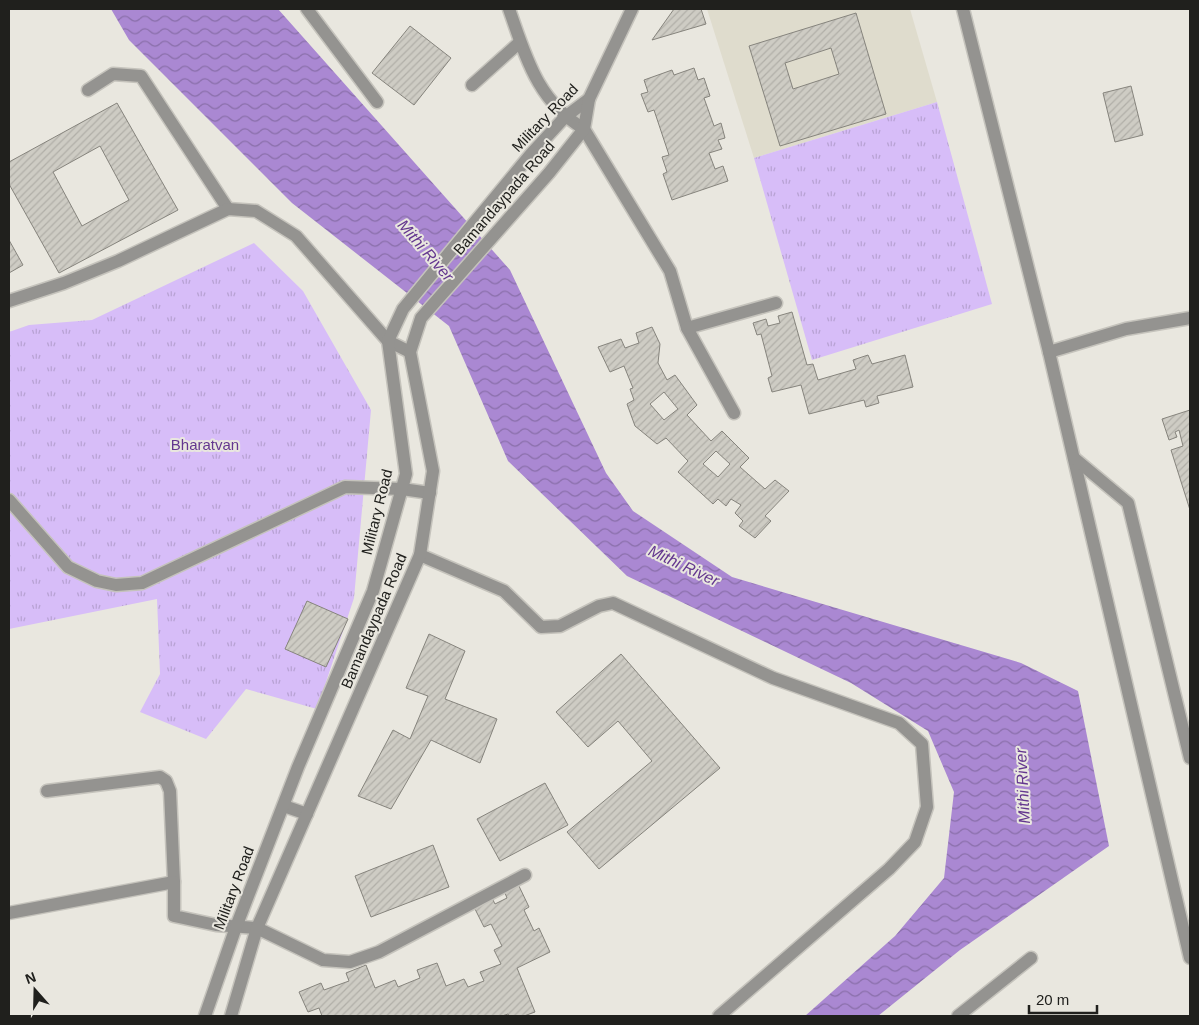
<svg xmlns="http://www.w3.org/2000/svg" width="1199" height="1025" font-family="Arial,sans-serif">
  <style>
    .built { fill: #dfdccd }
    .park { fill: url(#park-tufts) }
    .water { fill: url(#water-waves) }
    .building { fill: url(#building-hatch); stroke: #86847d; fill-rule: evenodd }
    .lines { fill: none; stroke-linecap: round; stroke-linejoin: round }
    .minor-casing { stroke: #c5c3bc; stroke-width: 15 }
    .minor { stroke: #949390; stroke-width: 12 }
    .labels { text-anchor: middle; stroke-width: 4; stroke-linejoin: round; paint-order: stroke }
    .street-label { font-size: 15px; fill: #20201d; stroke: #e9e7df }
    .park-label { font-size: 15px; fill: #64378f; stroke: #e9e7df }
    .water-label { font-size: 16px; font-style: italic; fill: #64378f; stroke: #e9e7df }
  </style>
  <defs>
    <pattern id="park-tufts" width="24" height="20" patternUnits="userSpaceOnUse" patternTransform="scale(1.25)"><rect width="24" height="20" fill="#d7bdf8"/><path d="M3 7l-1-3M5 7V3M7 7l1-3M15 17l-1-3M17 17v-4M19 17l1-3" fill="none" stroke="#b8a2d4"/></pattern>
    <pattern id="water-waves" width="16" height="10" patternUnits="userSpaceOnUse" patternTransform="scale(1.25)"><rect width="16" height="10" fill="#aa88d2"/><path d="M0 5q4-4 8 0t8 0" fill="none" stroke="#8a6faa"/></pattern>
    <pattern id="building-hatch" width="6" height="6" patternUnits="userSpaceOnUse" patternTransform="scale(1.25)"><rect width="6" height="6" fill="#ceccc4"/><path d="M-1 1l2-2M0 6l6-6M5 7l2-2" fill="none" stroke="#b1afa8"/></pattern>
  </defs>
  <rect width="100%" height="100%" fill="#e9e7df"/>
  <path class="built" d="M707,9H910L937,102L754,158Z"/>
  <g class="park">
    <path d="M937,102L992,304L812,360L754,158Z"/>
    <path d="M254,243L303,291L371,410L354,598L317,709L246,689L206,739L140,712L160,674L157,599L9,629V332L29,325L92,320Z"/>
  </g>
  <path class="water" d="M111,9H278L510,270L606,473L633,511L732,577L1021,663L1078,691L1109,846L960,950L878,1016H805L895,936L944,878L954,792L928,731L851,683L627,576L508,461L449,326L292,203L129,40Z"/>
  <g class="building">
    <path d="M674,9H701L706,24L652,40Z"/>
    <path d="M856,13L886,114L780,146L749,46ZM831,48L839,74L793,89L785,63Z"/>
    <path d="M410,26L451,58L414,105L372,73Z"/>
    <path d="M694,68L698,80L704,78L710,96L704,98L714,126L721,123L725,138L718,140L722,149L709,153L715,169L723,166L728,181L672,200L663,174L667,172L662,157L669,155L654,110L648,112L641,94L648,92L644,80L672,70L674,75Z"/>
    <path d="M1131,86L1143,135L1115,142L1103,93Z"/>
    <path d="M117,103L178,210L59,273L9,184V162ZM100,146L129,200L82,226L53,172Z"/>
    <path d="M9,240L23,265L9,273Z"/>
    <path d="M792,312L807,365L813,364L818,380L856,369L853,360L868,355L872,364L905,355L913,387L877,396L879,403L866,407L864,400L809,414L801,385L772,392L768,378L772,376L761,334L757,335L753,323L766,319L768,326L780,323L778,316Z"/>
    <path d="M652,327L660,344L658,363L667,380L675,375L697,405L687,415L711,441L722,431L749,458L740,467L765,489L775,480L789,491L765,516L771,521L755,538L739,526L743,521L735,513L741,505L731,499L726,506L718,499L713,504L678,472L688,461L666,438L657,444L635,426L627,404L634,400L630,389L633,388L624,366L610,372L598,347L621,339L625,348L639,343L636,333ZM664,392L678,409L664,420L650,404ZM716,451L730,464L718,477L703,464Z"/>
    <path d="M1190,410V510L1171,450L1183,446L1179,430L1175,432L1177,437L1169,440L1162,419Z"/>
    <path d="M307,601L348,619L326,667L285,649Z"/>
    <path d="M429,634L465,651L445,699L497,719L480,763L431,740L391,809L358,796L393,730L410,739L428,696L406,688Z"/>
    <path d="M621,654L720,768L599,869L567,832L652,761L618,721L588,747L556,712Z"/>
    <path d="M545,783L568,825L500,861L477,819Z"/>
    <path d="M433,845L449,887L371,917L355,876Z"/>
    <path d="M517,882L529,907L524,910L534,931L539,928L550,952L517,968L535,1012L524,1016H509L508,1014L502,1016H322L319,1008L308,1012L299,992L321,983L324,990L349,981L346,973L366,965L375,988L395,980L398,987L420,978L417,970L437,963L446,986L464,979L468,987L484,981L480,972L501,964L494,950L502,946L491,924L484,927L472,903L490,894L495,904L507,898L503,888Z"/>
  </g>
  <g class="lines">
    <defs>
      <g id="minor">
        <path d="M307,9L377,102"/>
        <path d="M509,9C526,57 537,101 584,129L670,271L687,328L734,413"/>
        <path d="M963,9L1049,352L1190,958"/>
        <path d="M472,85L520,42"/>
        <path d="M88,90L113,74L141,76L228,209"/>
        <path d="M9,301L64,283L118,261L228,209L256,211L296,236L388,341L410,352"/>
        <path d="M687,328L776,303"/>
        <path d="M1049,352L1126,329L1190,318"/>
        <path d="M1074,458L1128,503L1190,758"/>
        <path d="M9,500L68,567L97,581L116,585L142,583L345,487L402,489L430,493"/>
        <path d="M420,555L504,591L541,627L560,626L599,606L613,603L773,678L899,723L922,744L927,807L915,842L889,869L719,1016"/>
        <path d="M47,791L160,777L166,781L170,791L174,882"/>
        <path d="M284,806L307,814"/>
        <path d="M9,913L174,882V916L216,925L257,928L323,960L350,962L379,952L525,875"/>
        <path d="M205,1016L236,927L298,767L373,591L406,474L388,341L403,309L531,154L565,117L589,99L632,9"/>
        <path d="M231,1016L257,928L420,555L433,471L410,352L421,318L549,173L584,129L589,99"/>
        <path d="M958,1016L1031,958"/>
      </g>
    </defs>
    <use href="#minor" class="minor-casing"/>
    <use href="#minor" class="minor"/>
  </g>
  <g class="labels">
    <g class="street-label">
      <text transform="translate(545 118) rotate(-46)" y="5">Military Road</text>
      <text transform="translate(504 198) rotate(-49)" y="5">Bamandaypada Road</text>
      <text transform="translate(377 512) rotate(-76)" y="5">Military Road</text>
      <text transform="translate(374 621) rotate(-67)" y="5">Bamandaypada Road</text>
      <text transform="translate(234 888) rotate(-69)" y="5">Military Road</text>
    </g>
    <g class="park-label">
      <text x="205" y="450">Bharatvan</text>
    </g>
    <g class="water-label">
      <text transform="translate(426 250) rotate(49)" y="6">Mithi River</text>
      <text transform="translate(684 565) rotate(25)" y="6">Mithi River</text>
      <text transform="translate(1022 786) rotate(-93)" y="6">Mithi River</text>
    </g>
  </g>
  <rect width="1199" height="1025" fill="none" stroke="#20201d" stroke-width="20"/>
  <g transform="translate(35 990) rotate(340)" stroke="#e9e7df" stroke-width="4" paint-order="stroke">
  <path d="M0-4L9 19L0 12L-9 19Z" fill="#20201d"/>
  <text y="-8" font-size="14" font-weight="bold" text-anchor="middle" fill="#20201d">N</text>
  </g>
  <path d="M1029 1005v8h68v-8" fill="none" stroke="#20201d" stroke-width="2.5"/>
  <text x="1036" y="1005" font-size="15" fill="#20201d" stroke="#e9e7df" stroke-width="4" paint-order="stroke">20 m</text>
</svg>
